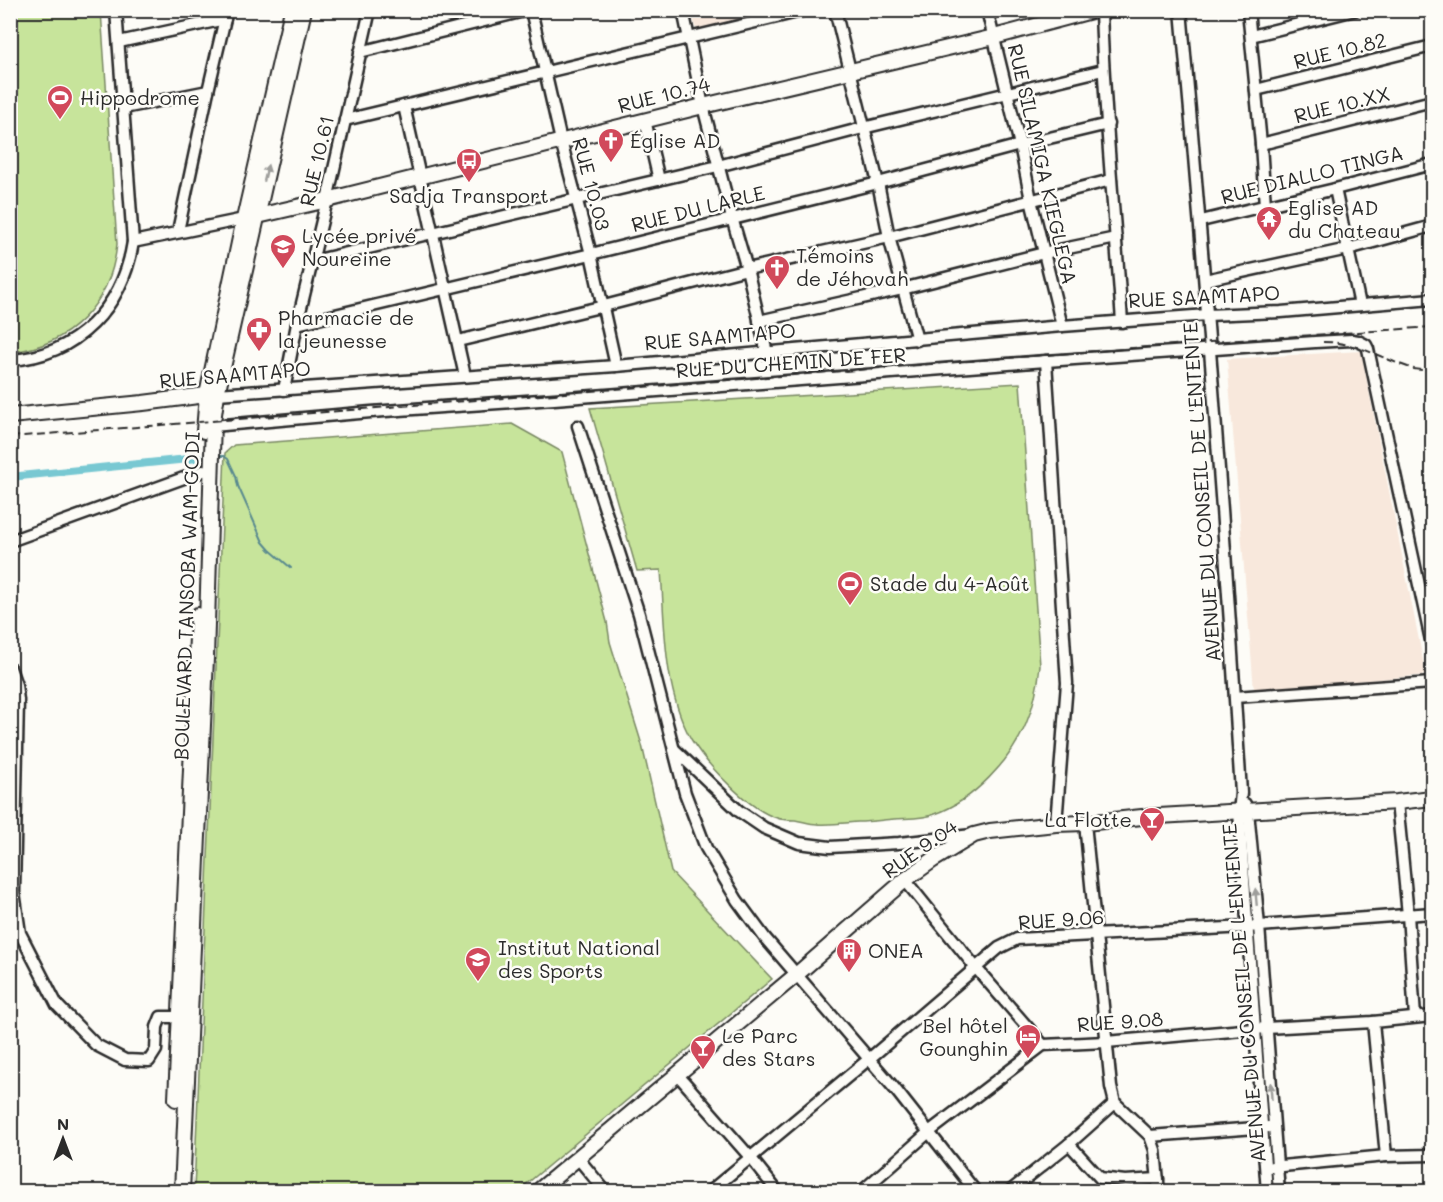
<svg xmlns="http://www.w3.org/2000/svg" width="1443" height="1202" font-family="Mali,sans-serif">
  <style>
    .built { fill: #f8e8dc }
    .green { fill: #c7e49b; stroke: #798863; stroke-width: 1.5 }
    .lines { fill: none; stroke-linecap: round; stroke-linejoin: round }
    .stream { stroke: #59898f; stroke-width: 2 }
    .canal { stroke: #78c8d2; stroke-width: 8 }
    .minor-casing { stroke: #2b2b2b; stroke-width: 15 }
    .major-casing { stroke: #2b2b2b; stroke-width: 18 }
    .minor { stroke: #fdfcf7; stroke-width: 10 }
    .major { stroke: #fdfcf7; stroke-width: 14 }
    .rail { stroke: #2b2b2b; stroke-width: 2; stroke-dasharray: 9 4.5; stroke-linecap: butt }
    .oneway { fill: #9e9e9b }
    .labels { text-anchor: middle; stroke-width: 5; stroke-linejoin: round; paint-order: stroke }
    .street-label { font-size: 20px; fill: #2b2b2b; stroke: #fdfcf7 }
    .poi-label { font-size: 20px; fill: #2b2b2b; stroke: #fdfcf7; text-anchor: start }
  </style>
  <rect width="100%" height="100%" fill="#fdfcf7"/>
  <filter id="ink" filterUnits="userSpaceOnUse"><feTurbulence type="fractalNoise" baseFrequency=".0167" numOctaves="2"/><feDisplacementMap in="SourceGraphic" scale="12" xChannelSelector="R" yChannelSelector="G"/><feConvolveMatrix kernelMatrix="1 2 1 2 8 2 1 2 1" color-interpolation-filters="sRGB"/></filter>
  <g filter="url(#ink)">
    <g class="built">
      <path d="M692,11H785L701,31L695,27Z"/>
      <path d="M1361,351L1426,675L1254,690L1227,359Z"/>
    </g>
    <g class="green">
      <path d="M11,10L101,11L117,244C111,303 70,346 11,352Z"/>
      <path d="M1020,383L1040,666C1038,686 1034,705 1026,724C1011,760 973,801 935,814C923,819 908,818 894,819C882,820 870,822 858,822C845,823 831,825 817,824C810,824 802,821 795,820C789,820 782,820 777,818C749,810 706,764 691,739C663,688 665,627 661,570L637,571L590,408Z"/>
      <path d="M512,424L562,452L607,622L610,642L642,745L671,872L772,979L518,1191H194L225,453L234,445Z"/>
    </g>
    <g class="lines">
      <path class="stream" d="M218,456H224L228,459L236,476L238,486L263,542L270,550L291,568"/>
      <path class="canal" d="M10,477L198,458"/>
      <defs>
        <g id="minor">
          <path d="M531,10L561,141L591,254L616,366"/>
          <path d="M683,10L703,106L732,218L747,269L767,353"/>
          <path d="M835,10L878,183L889,237L917,340"/>
          <path d="M987,10L1020,145L1031,200L1062,326"/>
          <path d="M1101,10C1104,114 1115,218 1122,322"/>
          <path d="M1181,10C1205,271 1225,532 1241,793L1239,812L1267,1192"/>
          <path d="M1248,10L1261,144L1265,206"/>
          <path d="M1251,36L1355,10"/>
          <path d="M119,42L225,19"/>
          <path d="M360,52L528,10"/>
          <path d="M1256,90L1432,46"/>
          <path d="M404,106L465,376"/>
          <path d="M124,108L208,91"/>
          <path d="M345,120L806,10"/>
          <path d="M645,120L659,180"/>
          <path d="M1261,144L1432,101"/>
          <path d="M1335,189L1360,305"/>
          <path d="M1201,221L1335,189L1432,164"/>
          <path d="M178,231L208,91L227,10"/>
          <path d="M133,242L244,219"/>
          <path d="M313,261L718,166L863,128L1103,70"/>
          <path d="M1205,280L1348,249L1432,226"/>
          <path d="M759,321L902,289L1044,253L1116,238"/>
          <path d="M297,324L591,254L878,183L1020,145L1108,124"/>
          <path d="M458,341L604,306L747,269L889,237L1111,180"/>
          <path d="M10,360C78,356 123,306 133,242L116,10"/>
          <path d="M1046,361L1067,683L1056,824"/>
          <path d="M284,390L297,324L327,200L370,10"/>
          <path d="M217,394L616,366L1062,326L1207,315L1281,312L1432,299"/>
          <path d="M213,426L371,412L554,399L1046,361L1315,342L1352,340L1358,341L1366,345L1368,349L1432,645"/>
          <path d="M578,426L639,614L685,793L706,848L737,900L765,938L895,1089L976,1192"/>
          <path d="M10,541L203,471"/>
          <path d="M10,668L16,685L18,700L14,892L20,933L57,1005L96,1045L125,1060L149,1061L156,1050L157,1027L161,1017H180"/>
          <path d="M1235,697L1432,683"/>
          <path d="M674,749L739,811L764,828L799,843L830,847L899,843L972,835"/>
          <path d="M1397,802L1408,915L1415,1017"/>
          <path d="M1245,804L1248,811L1259,926L1279,1192"/>
          <path d="M1085,823L1111,1087L1115,1103L1150,1136L1155,1150L1159,1192"/>
          <path d="M905,880L976,968L1043,1045"/>
          <path d="M1373,1022L1386,1156"/>
          <path d="M677,1074L750,1157L778,1192"/>
          <path d="M1150,1136L1269,1127"/>
          <path d="M1069,1144L1100,1178L1125,1181L1158,1179"/>
          <path d="M577,1157L606,1192"/>
          <path d="M1272,1167L1386,1156L1432,1155"/>
          <path d="M709,1192L869,1059L999,948L1017,939L1247,927L1432,913"/>
          <path d="M861,1192L929,1132L1043,1045L1106,1042L1266,1028L1373,1022L1432,1016"/>
          <path d="M1009,1192L1069,1144L1115,1103"/>
        </g>
        <g id="major">
          <path d="M249,218L327,200L703,106L994,37L1095,10"/>
          <path d="M10,416L143,403L214,394"/>
          <path d="M204,431L207,395L244,219L292,10"/>
          <path d="M176,1099L198,615"/>
          <path d="M182,1192L206,658L213,421L217,394L304,10"/>
          <path d="M537,1192L796,975L905,880L933,860L974,835L990,831L1056,824L1085,823L1142,817L1397,802L1432,798"/>
        </g>
      </defs>
      <use href="#minor" class="minor-casing"/>
      <use href="#major" class="major-casing"/>
      <use href="#minor" class="minor"/>
      <use href="#major" class="major"/>
      <g class="rail">
        <path d="M1323,342C1359,342 1381,359 1414,369C1420,370 1426,370 1432,371"/>
        <path d="M10,437L1210,342L1432,327"/>
      </g>
    </g>
    <defs><path id="oneway-solid" d="M-6-.8H1V-3.2L6.5 0L1 3.2V.8H-6Z" transform="scale(1.5)"/></defs>
    <g class="oneway">
      <use href="#oneway-solid" transform="translate(266 173) rotate(-77)"/>
      <use href="#oneway-solid" transform="translate(1256 897) rotate(-95)"/>
      <use href="#oneway-solid" transform="translate(1271 1091) rotate(-94)"/>
    </g>
  </g>
  <defs>
    <symbol id="stadium-pin" viewBox="-11 -11 22 30"><path d="M0 17L-7.5 6A9.5 9.5 0 1 1 7.5 6Z" fill="#d1495b" stroke="#fdfcf7"/><path d="M0-5a6.5 5 0 1 0 0 10a6.5 5 0 1 0 0-10ZM-3.5-1.8h7v3.6h-7Z" fill="#fff"/></symbol>
    <symbol id="church-pin" viewBox="-11 -11 22 30"><path d="M0 17L-7.5 6A9.5 9.5 0 1 1 7.5 6Z" fill="#d1495b" stroke="#fdfcf7"/><path d="M-1.2-6h2.4v3.5h3.3v2.4h-3.3V6h-2.4V-.1h-3.3v-2.4h3.3Z" fill="#fff"/></symbol>
    <symbol id="bus-pin" viewBox="-11 -11 22 30"><path d="M0 17L-7.5 6A9.5 9.5 0 1 1 7.5 6Z" fill="#d1495b" stroke="#fdfcf7"/><path d="M-5-6H5V4H4V6H2V4H-2V6H-4V4H-5ZM-3.5-4V0h7V-4ZM-3.5 1.2v1.5H-2V1.2ZM2 1.2v1.5H3.5V1.2Z" fill="#fff"/></symbol>
    <symbol id="temple-pin" viewBox="-11 -11 22 30"><path d="M0 17L-7.5 6A9.5 9.5 0 1 1 7.5 6Z" fill="#d1495b" stroke="#fdfcf7"/><path d="M0-6L5-2H3V0L6.5 2.5H4V6H1.5V3h-3V6H-4V2.5H-6.5L-3 0V-2H-5Z" fill="#fff"/></symbol>
    <symbol id="school-pin" viewBox="-11 -11 22 30"><path d="M0 17L-7.5 6A9.5 9.5 0 1 1 7.5 6Z" fill="#d1495b" stroke="#fdfcf7"/><path d="M0-5L7-2L0 1L-7-2ZM-4 1L0 2.5L4 1V4Q0 6-4 4Z" fill="#fff"/></symbol>
    <symbol id="pharmacy-pin" viewBox="-11 -11 22 30"><path d="M0 17L-7.5 6A9.5 9.5 0 1 1 7.5 6Z" fill="#d1495b" stroke="#fdfcf7"/><path d="M-2-6h4v4h4v4h-4v4h-4v-4h-4v-4h4Z" fill="#fff"/></symbol>
    <symbol id="bar-pin" viewBox="-11 -11 22 30"><path d="M0 17L-7.5 6A9.5 9.5 0 1 1 7.5 6Z" fill="#d1495b" stroke="#fdfcf7"/><path d="M-6-5H6L.8 .8V4.5H3.5V6h-7V4.5H-.8V.8Z" fill="#fff"/></symbol>
    <symbol id="building-pin" viewBox="-11 -11 22 30"><path d="M0 17L-7.5 6A9.5 9.5 0 1 1 7.5 6Z" fill="#d1495b" stroke="#fdfcf7"/><path d="M-4-6H4V6H1V3H-1V6H-4ZM-2.5-4.3h1.7v1.8h-1.7ZM.8-4.3h1.7v1.8H.8ZM-2.5-1h1.7V.8h-1.7ZM.8-1h1.7V.8H.8Z" fill="#fff"/></symbol>
    <symbol id="university-pin" viewBox="-11 -11 22 30"><path d="M0 17L-7.5 6A9.5 9.5 0 1 1 7.5 6Z" fill="#d1495b" stroke="#fdfcf7"/><path d="M0-5L7-2L0 1L-7-2ZM-4 1L0 2.5L4 1V4Q0 6-4 4Z" fill="#fff"/></symbol>
    <symbol id="hotel-pin" viewBox="-11 -11 22 30"><path d="M0 17L-7.5 6A9.5 9.5 0 1 1 7.5 6Z" fill="#d1495b" stroke="#fdfcf7"/><path d="M-6-4.5h1.5V1H6V5H4.5V3h-9V5H-6ZM-4 0a1.8 1.8 0 1 1 3.6 0ZM.5 0V-2.5h3Q6-2.5 6 0Z" fill="#fff"/></symbol>
  </defs>
  <g fill-rule="evenodd">
    <use href="#stadium-pin" x="45" y="83" width="30" height="40"/>
    <use href="#church-pin" x="596" y="126" width="30" height="40"/>
    <use href="#bus-pin" x="454" y="146" width="30" height="40"/>
    <use href="#temple-pin" x="1254" y="204" width="30" height="40"/>
    <use href="#school-pin" x="268" y="232" width="30" height="40"/>
    <use href="#church-pin" x="762" y="253" width="30" height="40"/>
    <use href="#pharmacy-pin" x="244" y="315" width="30" height="40"/>
    <use href="#stadium-pin" x="835" y="569" width="30" height="40"/>
    <use href="#bar-pin" x="1137" y="805" width="30" height="40"/>
    <use href="#building-pin" x="834" y="936" width="30" height="40"/>
    <use href="#university-pin" x="463" y="945" width="30" height="40"/>
    <use href="#hotel-pin" x="1013" y="1022" width="30" height="40"/>
    <use href="#bar-pin" x="688" y="1033" width="30" height="40"/>
  </g>
  <g class="labels">
    <g class="street-label">
      <text transform="translate(1340 51) rotate(-14)" y="7">RUE 10.82</text>
      <text transform="translate(664 95) rotate(-14)" y="7">RUE 10.74</text>
      <text transform="translate(1342 105) rotate(-14)" y="7">RUE 10.XX</text>
      <text transform="translate(317 161) rotate(-77)" y="7">RUE 10.61</text>
      <text transform="translate(1042 164) rotate(77)" y="7">RUE SILAMIGA KIEGLEGA</text>
      <text transform="translate(1312 175) rotate(-14)" y="7">RUE DIALLO TINGA</text>
      <text transform="translate(591 184) rotate(75)" y="7">RUE 10.03</text>
      <text transform="translate(698 209) rotate(-14)" y="7">RUE DU LARLE</text>
      <text transform="translate(1204 297) rotate(-3)" y="7">RUE SAAMTAPO</text>
      <text transform="translate(720 337) rotate(-5)" y="7">RUE SAAMTAPO</text>
      <text transform="translate(791 363) rotate(-4)" y="7">RUE DU CHEMIN DE FER</text>
      <text transform="translate(235 375) rotate(-5)" y="7">RUE SAAMTAPO</text>
      <text transform="translate(1202 492) rotate(-94)" y="7">AVENUE DU CONSEIL DE L'ENTENTE</text>
      <text transform="translate(187 596) rotate(-88)" y="7">BOULEVARD TANSOBA WAM-GODI</text>
      <text transform="translate(920 849) rotate(-35)" y="7">RUE 9.04</text>
      <text transform="translate(1061 920) rotate(-4)" y="7">RUE 9.06</text>
      <text transform="translate(1244 993) rotate(-95)" y="7">AVENUE DU CONSEIL DE L'ENTENTE</text>
      <text transform="translate(1120 1022) rotate(-4)" y="7">RUE 9.08</text>
    </g>
    <g class="poi-label">
      <text x="80" y="105">Hippodrome</text>
      <text x="630" y="148">Église AD</text>
      <text x="469" y="203" text-anchor="middle">Sadja Transport</text>
      <text x="1288" y="215">Eglise AD<tspan x="1288" dy="23">du Chateau</tspan></text>
      <text x="302" y="243">Lycée privé<tspan x="302" dy="23">Noureine</tspan></text>
      <text x="796" y="263">Témoins<tspan x="796" dy="23">de Jéhovah</tspan></text>
      <text x="278" y="325">Pharmacie de<tspan x="278" dy="23">la jeunesse</tspan></text>
      <text x="870" y="591">Stade du 4-Août</text>
      <text x="1132" y="827" text-anchor="end">La Flotte</text>
      <text x="498" y="955">Institut National<tspan x="498" dy="23">des Sports</tspan></text>
      <text x="868" y="958">ONEA</text>
      <text x="1008" y="1033" text-anchor="end">Bel hôtel<tspan x="1008" dy="23">Gounghin</tspan></text>
      <text x="722" y="1043">Le Parc<tspan x="722" dy="23">des Stars</tspan></text>
    </g>
  </g>
  <rect width="1443" height="1202" fill="none" stroke="#fdfcf7" stroke-width="36"/>
  <rect x="18" y="18" width="1407" height="1166" fill="none" stroke="#2b2b2b" stroke-width="2" filter="url(#ink)"/>
  <g transform="translate(63 1139)" stroke="#fdfcf7" stroke-width="4.5" paint-order="stroke">
  <path d="M0-4.5L10 22L0 15L-10 22Z" fill="#2b2b2b"/>
  <text y="-9" font-size="16" font-weight="bold" text-anchor="middle" fill="#2b2b2b">N</text>
  </g>
</svg>
